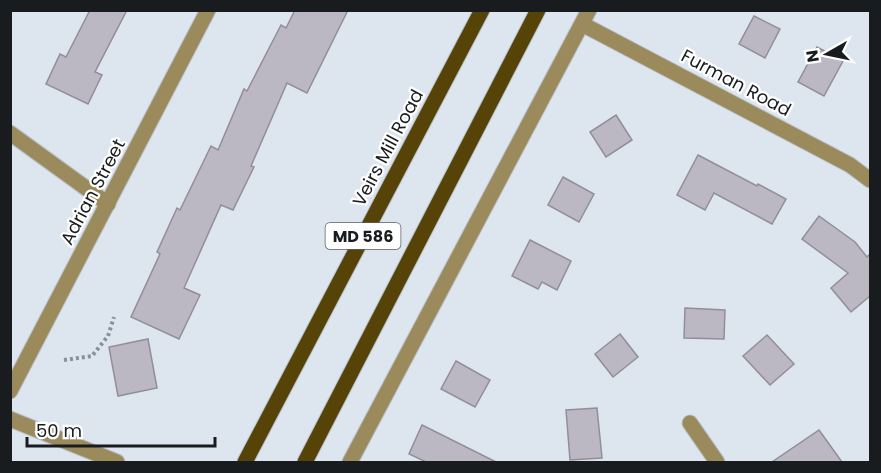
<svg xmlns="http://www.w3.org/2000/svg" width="881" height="473" font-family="Poppins,sans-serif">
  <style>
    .building { fill: #bbb8c3; stroke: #928e99; stroke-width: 1.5 }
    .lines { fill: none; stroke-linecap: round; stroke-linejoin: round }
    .minor-casing { stroke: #bac1ca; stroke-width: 17 }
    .tertiary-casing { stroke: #bac1ca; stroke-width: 17 }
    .primary-casing { stroke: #bac1ca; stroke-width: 17 }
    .path { stroke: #8a9097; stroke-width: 4; stroke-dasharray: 3 3; stroke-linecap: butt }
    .minor { stroke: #9b8b5c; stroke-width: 15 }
    .tertiary { stroke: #9b8b5c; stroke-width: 15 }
    .primary { stroke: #554307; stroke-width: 15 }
    .labels { text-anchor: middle; stroke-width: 4.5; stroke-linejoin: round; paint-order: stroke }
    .shield { fill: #fff; stroke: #5e6062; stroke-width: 1.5 }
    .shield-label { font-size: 16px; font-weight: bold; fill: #191c1f }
    .street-label { font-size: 18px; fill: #191c1f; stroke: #fff }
  </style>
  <rect width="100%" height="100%" fill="#dde5ef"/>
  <g class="building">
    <path d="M90,10H127L95,72L102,75L88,104L46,84L60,54L66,57Z"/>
    <path d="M295,10H348L307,93L287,83L251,166L254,167L233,210L221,205L184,288L200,295L179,339L131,317L160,254L157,252L177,208L180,210L211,146L218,150L244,89L247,91L281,25L286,28Z"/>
    <path d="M754,16L780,29L765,58L739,44Z"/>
    <path d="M817,47L843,61L824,96L798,82Z"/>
    <path d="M616,115L632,140L606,157L590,132Z"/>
    <path d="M698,155L757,186L758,184L786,199L772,224L714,193L705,210L677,195Z"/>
    <path d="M563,177L594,194L579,222L548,205Z"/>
    <path d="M819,216L855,242L867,257L870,254V296L851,312L831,288L848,273L802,239Z"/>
    <path d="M530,240L571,261L557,290L542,282L538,289L512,276Z"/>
    <path d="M685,308L725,310L724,339L684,338Z"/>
    <path d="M620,334L638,357L613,377L595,354Z"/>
    <path d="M767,335L794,364L770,385L743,356Z"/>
    <path d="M148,339L157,388L118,396L109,347Z"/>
    <path d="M456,361L490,380L475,407L441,389Z"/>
    <path d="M597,408L602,458L570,460L566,410Z"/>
    <path d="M422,425L496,462H426L409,454Z"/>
    <path d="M819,430L842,462H772Z"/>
  </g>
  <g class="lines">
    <defs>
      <g id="minor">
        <path d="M582,24L850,165L870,180"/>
        <path d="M10,133L108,204"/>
        <path d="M10,391L208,10"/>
        <path d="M690,423L717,462"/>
        <path d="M350,462L589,10"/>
      </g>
      <path id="tertiary" d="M10,419L117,462"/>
      <g id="primary">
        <path d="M245,462L482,10"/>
        <path d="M305,462L538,10"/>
      </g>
    </defs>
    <use href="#minor" class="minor-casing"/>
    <use href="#tertiary" class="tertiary-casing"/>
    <use href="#primary" class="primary-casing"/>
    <path class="path" d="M64,360L92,356L108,336L114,317"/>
    <use href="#minor" class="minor"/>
    <use href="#tertiary" class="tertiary"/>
    <use href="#primary" class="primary"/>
  </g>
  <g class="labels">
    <rect class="shield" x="325.5" y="223" width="75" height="26" rx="4.5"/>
    <g class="shield-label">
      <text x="363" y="242">MD 586</text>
    </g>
    <g class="street-label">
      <text transform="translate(736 83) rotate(28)" y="6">Furman Road</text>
      <text transform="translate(388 148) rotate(-62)" y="6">Veirs Mill Road</text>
      <text transform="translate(93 192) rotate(-62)" y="6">Adrian Street</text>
    </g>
  </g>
  <rect width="881" height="473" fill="none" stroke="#191c1f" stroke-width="24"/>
  <g transform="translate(827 54) rotate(261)" stroke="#ffffff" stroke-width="4.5" paint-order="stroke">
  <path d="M0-4.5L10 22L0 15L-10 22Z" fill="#191c1f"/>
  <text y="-9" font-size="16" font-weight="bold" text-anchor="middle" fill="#191c1f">N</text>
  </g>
  <path d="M27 437v9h188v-9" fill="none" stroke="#191c1f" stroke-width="3"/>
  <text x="36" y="437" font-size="18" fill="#191c1f" stroke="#ffffff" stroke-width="4.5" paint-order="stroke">50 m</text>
</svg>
